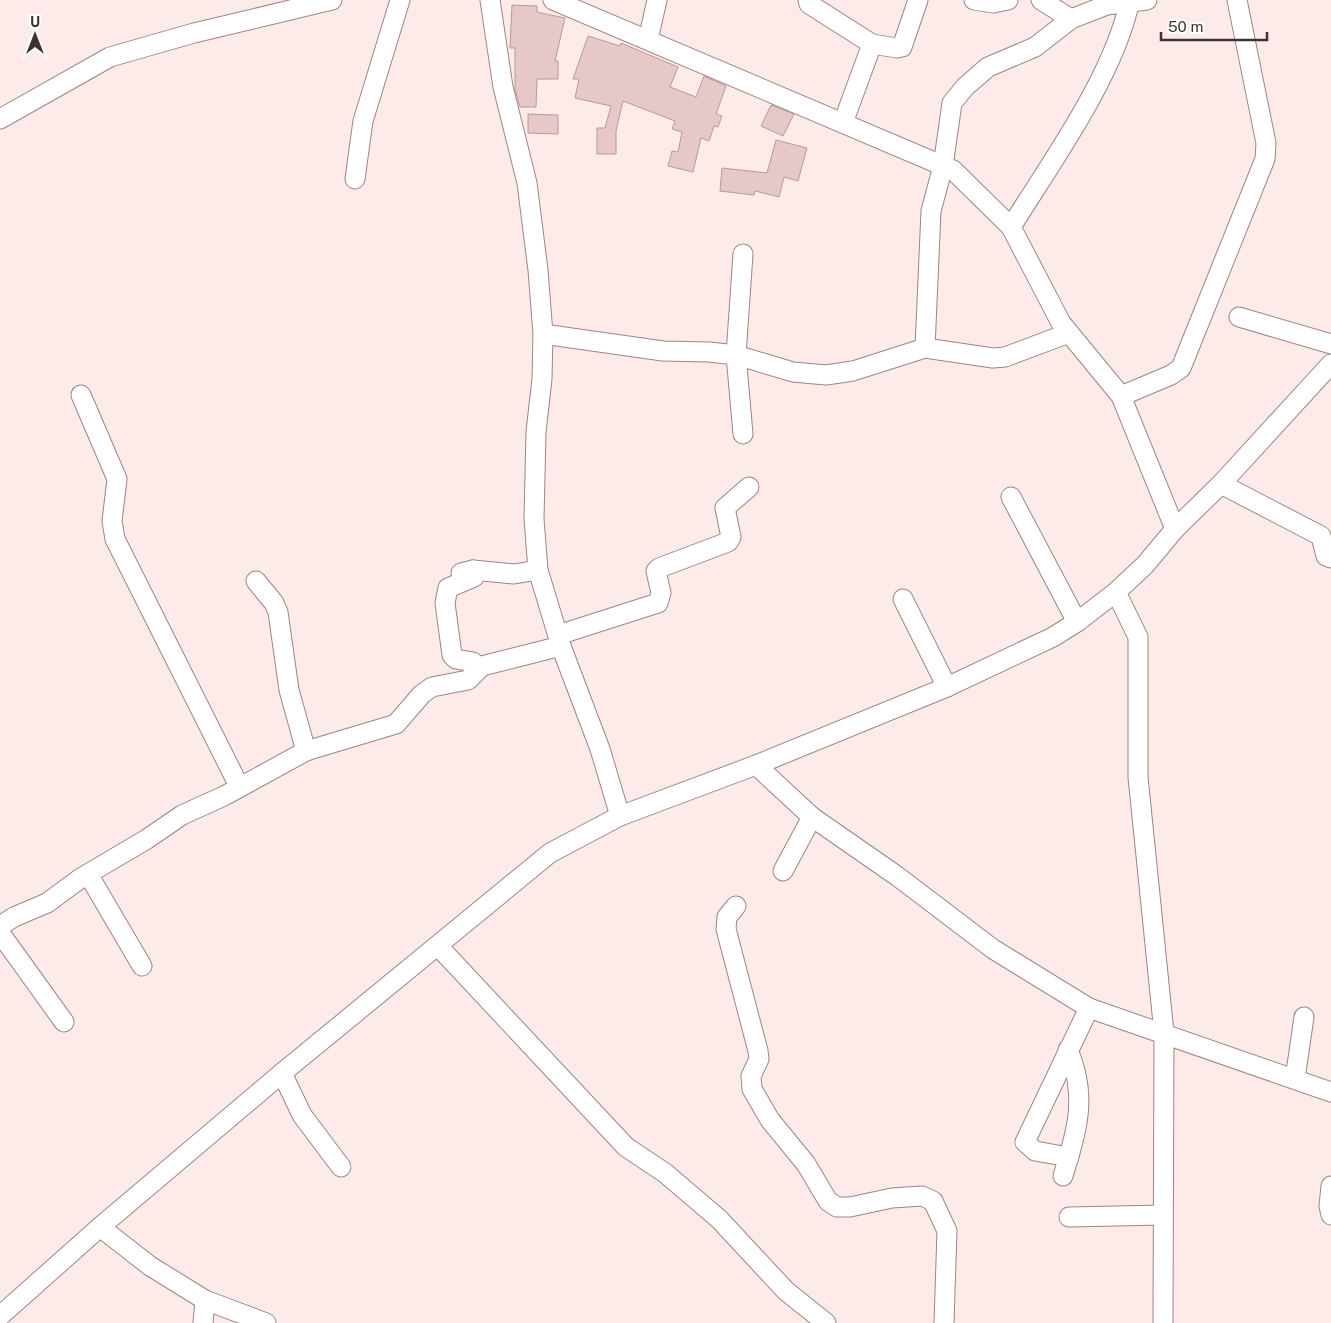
<svg xmlns="http://www.w3.org/2000/svg" width="1331" height="1323" font-family="'Public Sans',sans-serif">
  <style>
    .building { fill: #e5c8c7; stroke: #b59a99 }
    .lines { fill: none; stroke-linecap: round; stroke-linejoin: round }
    .minor-casing { stroke: #9f8484; stroke-width: 21 }
    .minor { stroke: #fff; stroke-width: 19 }
  </style>
  <rect width="100%" height="100%" fill="#fdebea"/>
  <g class="building">
    <path d="M512,5L537,6V12L565,18L555,61H558V79H537L536,107H520L515,90V48H510Z"/>
    <path d="M588,36L620,46L621,43L678,67L670,87L696,97L704,76L726,86L716,114L722,116L718,127L714,126L709,141L701,138L693,172L668,166L672,151L678,152L682,132L672,129L675,121L623,101L616,131V154H597V128H605L611,106L575,98L579,79H573Z"/>
    <path d="M771,105L794,114L783,136L761,126Z"/>
    <path d="M528,114L558,115V134L528,133Z"/>
    <path d="M776,140L807,148L798,181L784,177L779,197L755,191L754,195L720,191L722,168L767,173Z"/>
  </g>
  <g class="lines">
    <defs>
      <g id="minor">
        <path d="M490,0L503,87L527,183L538,270L543,334L542,379L536,432L534,519L538,570L561,646L600,749L620,816"/>
        <path d="M553,0L953,170L1011,227L1061,323L1121,396L1175,529"/>
        <path d="M808,0L809,4L872,44L843,123"/>
        <path d="M974,0L993,3L1008,0"/>
        <path d="M1041,0L1071,19"/>
        <path d="M648,40L657,0"/>
        <path d="M872,44L897,48L902,47L918,0"/>
        <path d="M0,119L110,57L194,33L332,0"/>
        <path d="M355,179L363,121L400,0"/>
        <path d="M1011,227C1052,161 1114,76 1130,0"/>
        <path d="M743,254L736,355L743,434"/>
        <path d="M1239,317L1331,344"/>
        <path d="M543,334L663,351L709,352L736,355L793,372L826,375L853,371L925,348L993,358L1005,357L1069,333"/>
        <path d="M925,348L931,211L943,166L952,103L965,87L988,67L1035,47L1071,19L1107,5L1147,0"/>
        <path d="M81,395L117,479L112,521L115,539L239,786"/>
        <path d="M1121,396L1171,375L1181,368L1265,159L1266,143L1237,0"/>
        <path d="M1221,484L1321,536L1326,556L1331,558"/>
        <path d="M1011,497L1077,622"/>
        <path d="M473,570L474,577L448,588L445,603L452,655L456,659L473,662L478,668"/>
        <path d="M461,573L473,570L514,574L538,570"/>
        <path d="M256,581L274,603L278,612L289,690L306,751L396,724L422,694L432,687L468,680L482,666L561,646"/>
        <path d="M1116,592L1138,637V777L1164,1033L1163,1323"/>
        <path d="M903,599L947,687"/>
        <path d="M558,635L658,603L661,593L656,571L659,568L728,542L731,537L725,508L749,487"/>
        <path d="M756,765L812,817L897,876L993,949L1089,1008L1331,1092"/>
        <path d="M783,871L812,817"/>
        <path d="M88,874L142,966"/>
        <path d="M736,906L727,917L726,929L758,1051L759,1059L751,1076L752,1089L770,1120L806,1164L828,1201L837,1207H850L892,1198L922,1196L933,1201L947,1231L944,1323"/>
        <path d="M0,926L14,917L47,903L81,878L147,839L182,815L224,796L306,751"/>
        <path d="M0,933L64,1022"/>
        <path d="M438,946L626,1147L665,1173L719,1219L786,1291L826,1323"/>
        <path d="M282,1073L302,1115L341,1167"/>
        <path d="M1295,1079L1304,1017"/>
        <path d="M1069,1157L1035,1151L1025,1142L1089,1008"/>
        <path d="M1063,1176C1077,1129 1088,1097 1068,1050"/>
        <path d="M1331,1186L1329,1206L1331,1215"/>
        <path d="M1069,1217L1163,1215"/>
        <path d="M100,1227L150,1266L205,1300L203,1323"/>
        <path d="M205,1300L266,1323"/>
        <path d="M0,1316L100,1227L282,1073L550,853L620,816L756,765L947,687L1053,637L1077,622L1116,592L1145,565L1175,529L1221,484L1331,364"/>
      </g>
    </defs>
    <use href="#minor" class="minor-casing"/>
    <use href="#minor" class="minor"/>
  </g>
  <g transform="translate(35 35)" stroke="#ffffff" stroke-width="4" paint-order="stroke">
  <path d="M0-4L9 19L0 12L-9 19Z" fill="#3e3332"/>
  <text y="-8" font-size="14" font-weight="bold" text-anchor="middle" fill="#3e3332">U</text>
  </g>
  <path d="M1161 32v8h106v-8" fill="none" stroke="#3e3332" stroke-width="2.5"/>
  <text x="1168" y="32" font-size="15" fill="#3e3332" stroke="#ffffff" stroke-width="4" paint-order="stroke">50 m</text>
</svg>
